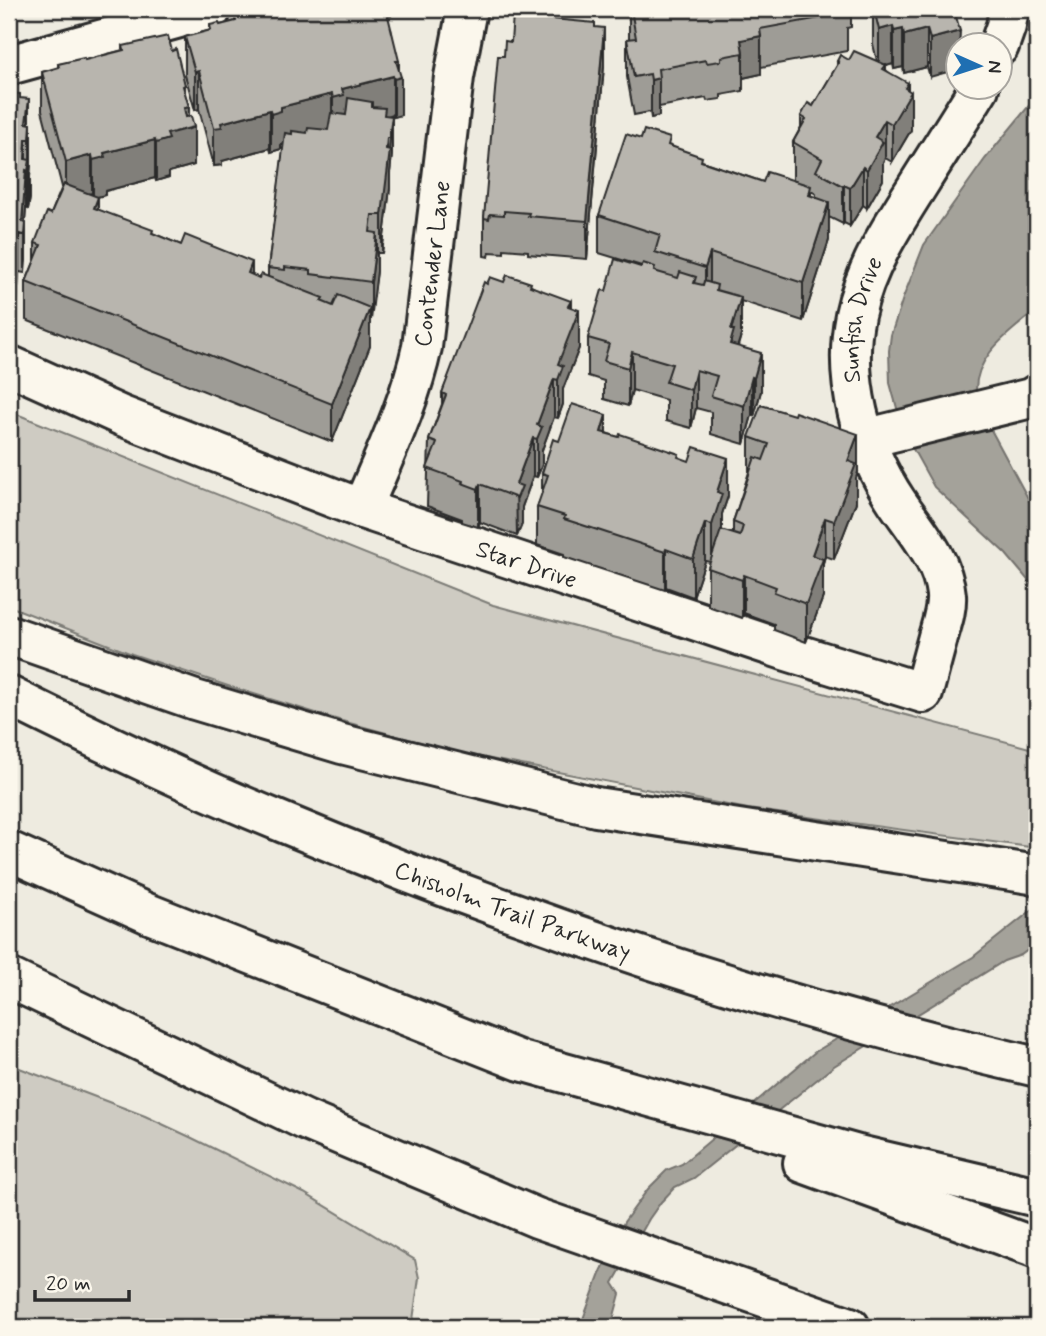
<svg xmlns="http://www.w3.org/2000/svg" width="1046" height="1336" font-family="Mynerve,sans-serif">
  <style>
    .green { fill: #cecbc2; stroke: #7c7b76; stroke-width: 2 }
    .water { fill: #a4a29a; stroke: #74726e; stroke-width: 2 }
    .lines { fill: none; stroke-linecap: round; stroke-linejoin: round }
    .minor-casing { stroke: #2b2b2b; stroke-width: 44 }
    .highway-casing { stroke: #2b2b2b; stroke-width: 44 }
    .minor { stroke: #fbf7ec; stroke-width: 38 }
    .highway { stroke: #fbf7ec; stroke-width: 38 }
    .wall { fill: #9e9c96; stroke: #2b2b2b; stroke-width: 2; fill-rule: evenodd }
    .shaded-wall { fill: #817f7a; stroke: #2b2b2b; stroke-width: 2 }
    .building { fill: #b8b5ae; stroke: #2b2b2b; stroke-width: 2 }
    .labels { text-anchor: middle; stroke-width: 5; stroke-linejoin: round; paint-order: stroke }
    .street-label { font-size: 24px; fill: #2b2b2b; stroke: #fbf7ec }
  </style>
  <rect width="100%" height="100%" fill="#eeebe0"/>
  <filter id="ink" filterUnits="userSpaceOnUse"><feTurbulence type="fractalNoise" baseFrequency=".0143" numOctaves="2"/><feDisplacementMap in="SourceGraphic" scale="14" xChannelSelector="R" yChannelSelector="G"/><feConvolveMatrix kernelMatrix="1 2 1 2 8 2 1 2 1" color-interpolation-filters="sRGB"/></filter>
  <g filter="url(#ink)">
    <g class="green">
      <path d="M9,411L493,605L1037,750V848L748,809L460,753L342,721L231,687L132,654L9,606Z"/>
      <path d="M9,1064L145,1116L190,1137L304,1193L415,1260L419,1278L412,1327H9Z"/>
    </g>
    <g class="water">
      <path d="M1037,96V310C1011,331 969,359 977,399C978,404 981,410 983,415L1037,515V591L1006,554L934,487L908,440L900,419L890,383L889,351L891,335L903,298L924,245L985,159Z"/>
      <path d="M1037,906V943L1021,955L1004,961L834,1066L694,1178L675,1187L661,1202L649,1219L613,1283L620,1294L611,1327H580L600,1274L624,1222L648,1189L667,1170L682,1164L815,1052L973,957Z"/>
    </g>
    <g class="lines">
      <defs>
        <g id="minor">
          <path d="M999,46L1006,26L1009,9"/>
          <path d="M9,65L212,9"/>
          <path id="s1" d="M9,365L122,416L362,509L784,650L923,693C928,674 933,655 938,637C942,623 947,609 946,595C943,560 916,530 897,502C861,448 842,380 855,315C865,267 894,223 920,182C940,150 960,119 979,88"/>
          <path d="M864,439L1031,398L1037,394"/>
          <path id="s2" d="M362,509C384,456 410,403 422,347L454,77L467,9"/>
        </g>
        <g id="highway">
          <path d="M9,635L195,700L342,744L596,807L1037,875"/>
          <path id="s3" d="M9,696C99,741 190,785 284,823C528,925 779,1008 1037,1067"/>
          <path d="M9,851L147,913L521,1061L858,1155L1037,1197"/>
          <path d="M9,978L305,1120L537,1218L850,1327"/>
          <path d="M803,1163L1037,1248"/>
        </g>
      </defs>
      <use href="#minor" class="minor-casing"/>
      <use href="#highway" class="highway-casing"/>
      <use href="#minor" class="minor"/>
      <use href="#highway" class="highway"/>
    </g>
    <g class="wall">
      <path d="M629,9H851V27L847,28V51L761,67V74L743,78V91L721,95V99L707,101L706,98L659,107V116L651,118L650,112L634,115L627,77V39H629Z"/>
      <path d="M871,9H954L960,46L930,77L927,67L904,73L903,67L894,69L893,64L886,66V70L908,90L911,130L892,162L885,158L883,162V180L867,208L863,205L850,226L844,223L843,224L829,217V240L803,321L741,301V335L738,346L761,391L754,416L752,415L744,444L711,434V412L696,408L691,428L666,421V400L632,390L628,406L604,399V381L588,376V338L606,291L642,266L599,253V215L641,139L670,146L702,161L763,182L793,180V142L801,127V116L813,106L837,66V61L849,60L877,61L873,44V17ZM811,191L816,194V197L811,196Z"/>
      <path d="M235,17L391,29L399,72L401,115L394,117L393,114L388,116L392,154L390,173V188L382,253H377V271L370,320V346L332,442L26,320V282L35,260V243L51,214L62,187L42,110V72L58,68V64L85,60L123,50V46L185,94L189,116L194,165L169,172V177L156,181L155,178L105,191V195L97,197L98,210L259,278L268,277V268L284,145H281V149L271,152L270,148L222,161V165L214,166L199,109L195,110L185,75V37L210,31V25H220L235,21Z"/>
      <path d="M553,19L595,27L604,66L587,259L528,254V251L504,249V253L490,252L489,257L484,256V218L504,56L511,42Z"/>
      <path d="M9,93L20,98L29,124H31V162L30,177V198L28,209L26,208L25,222V273L19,272L17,304L9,303Z"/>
      <path d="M504,282L531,286L571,307L579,348L563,389V404L558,418L554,417L542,450V465L537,477L533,476L522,507V524L517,536L480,522L478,527L462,522V519L427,506L429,440L442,404V393L487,284Z"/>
      <path d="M606,433L679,458L728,496L722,514V531L733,534V522L749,472V437L858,472L856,478V502L834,559L825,556L823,563V597L806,642L774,630V624L744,613L742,618L708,606V568L710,562L705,561L693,597L666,587L665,590L564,557V554L537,545V507L542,495V473L559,441Z"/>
    </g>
    <g class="shaded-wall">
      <path d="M893,26V64L886,66V103L879,68V30Z"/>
      <path d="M604,28V66L587,259V221Z"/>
      <path d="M903,29V67L894,69V31Z"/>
      <path d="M927,29V67L904,73V35Z"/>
      <path d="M960,31L958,69L930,77V39Z"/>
      <path d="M761,36V74L743,78V53L741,40Z"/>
      <path d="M396,61H399V77H401V115L394,117V79Z"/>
      <path d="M199,71V109L195,110V72Z"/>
      <path d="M393,76V114L333,136V98L342,89Z"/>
      <path d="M659,78V116L651,118V80Z"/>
      <path d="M908,83V96L911,92V130L892,162V124L905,88Z"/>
      <path d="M185,85V108L189,107V129L194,127V165L169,172V177L156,181V143L167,134L183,86Z"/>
      <path d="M332,94V132L281,145V149L271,152V114L281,107Z"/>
      <path d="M29,99V137L26,139V208L24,235H22L26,123Z"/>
      <path d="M270,110V148L222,161V165L214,166V128L221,123Z"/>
      <path d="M392,116V154L390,173V188L382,253V215L386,149L387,138V174Z"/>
      <path d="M885,120V158L883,162V180L867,208V170L875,137Z"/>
      <path d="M31,124V162L30,177V139Z"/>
      <path d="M155,140V178L105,191V195L93,198V160L104,153Z"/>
      <path d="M92,155V193L66,200V162Z"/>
      <path d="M30,160V198L28,209V171Z"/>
      <path d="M863,167V205L850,226V188Z"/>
      <path d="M844,185V223L843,224V186Z"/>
      <path d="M98,197V235L94,208Z"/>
      <path d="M829,202V240L803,321V283Z"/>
      <path d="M26,223V261L25,273V235Z"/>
      <path d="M377,233V271L371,320V282Z"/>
      <path d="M19,234V272L17,304V266Z"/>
      <path d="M710,253V291L705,306V268Z"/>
      <path d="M252,262V300L248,273Z"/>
      <path d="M741,297V335L734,357L730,382L731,330Z"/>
      <path d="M571,301V331L579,310V348L563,389V404L558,418V364L568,306Z"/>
      <path d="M370,308V346L332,442V404Z"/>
      <path d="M632,352V390L628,406V368Z"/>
      <path d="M761,353V391L754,416V378Z"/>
      <path d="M696,370V408L691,428V390Z"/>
      <path d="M752,377V415L744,444V406Z"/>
      <path d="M554,379V417L542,450V465L537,477V425Z"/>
      <path d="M606,415V453L601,432Z"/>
      <path d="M858,434V472L856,478V502L834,559V521L848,461Z"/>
      <path d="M533,438V476L522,507V524L517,536L516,484Z"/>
      <path d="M728,458V496L722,514V532L712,563V525L717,492Z"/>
      <path d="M480,484V522L478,527V489Z"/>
      <path d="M825,518V556L823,563V597L806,642V604L812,555Z"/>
      <path d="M705,523V561L693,597V559Z"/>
      <path d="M666,549V587L665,590V552Z"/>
      <path d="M744,575V613L742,618V580Z"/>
    </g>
    <g class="building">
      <path d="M272,9H389L391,16H388L399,61H396L401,77L394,79L393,76L342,89L344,95L333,98L332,94L281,107V111L271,114L270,110L221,123L222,127L214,128L199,71L195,72L185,37L211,30L210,25L219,23L220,25L236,21L235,17Z"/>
      <path d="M631,9H846L847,13L760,29L761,36L741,40L743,53L721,57V61L707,63L706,60L658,69L659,78L651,80L650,74L634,77L627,39L636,38Z"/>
      <path d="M874,9H954L960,31L930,39L927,29L904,35L903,29L894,31L893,26L879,30Z"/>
      <path d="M530,11L553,14V19L595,23V27L604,28L587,221L528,216L529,213L504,211V215L490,214L489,219L484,218L498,56H504L505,41L511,42L513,15L529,16Z"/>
      <path d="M168,36L172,51L176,49L185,85L183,86L189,107L184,108L186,117L191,116L194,127L167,134L169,139L156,143L155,140L104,153L105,157L93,160L92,155L66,162L42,72L59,67L58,64L84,58L85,60L124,50L123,46Z"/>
      <path d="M854,51L886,65L883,69L908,83L905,88L911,92L892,124L885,120L875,137L883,142L867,170L863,167L850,188L844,185L843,186L816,171L822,159L793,142L806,119L801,116L808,103L813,106L839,62L837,61L840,55L849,60Z"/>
      <path d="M9,93L20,94V98L29,99L26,123L31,124L30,139H26L25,159L30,160L28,171L26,170L22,222L26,223L25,235L19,234L17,266L9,265Z"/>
      <path d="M348,98L372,102V107L385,108L384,115L392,116L389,138H387L386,149L390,150L382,215H372L370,232L377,233L371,282L311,274V270L285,267V270L268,268L285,133L292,134V131L307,133L308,128L328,130L331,113L346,115Z"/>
      <path d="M644,130L670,138L668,145L702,157L701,161L763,182L767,172L811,186L809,195L829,202L803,283L710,253L705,268L655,252L660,235L599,215L626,134L641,139Z"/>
      <path d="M64,184L98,197L94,208L153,230L152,233L181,245L185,235L252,262L248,273L259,278L261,274L323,298L321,301L333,306L338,295L370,308L332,404L26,282L41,245L35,243L47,212L51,214Z"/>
      <path d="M615,259L641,267L643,263L655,267L654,271L678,278L680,272L696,277L694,283L703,285L704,281L717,285L716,290L741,297L731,330H734L730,344L761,353L754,378L752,377L744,406L711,396L717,376L696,370L691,390L666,382L672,364L632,352L628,368L604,361L609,344L588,338L602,290L606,291Z"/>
      <path d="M507,275L531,283L530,286L571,301L568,306L579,310L558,364L563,366L558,380L554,379L537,425L542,427L537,439L533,438L516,484L522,486L517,498L480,484L478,489L462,483L463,481L427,468L437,443L429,440L446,395L442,393L484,282L487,284L490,277L504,282Z"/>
      <path d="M572,404L606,415L601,432L619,437L620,434L679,454L678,457L689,461L694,447L728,458L717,492L722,494L712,525L705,523L693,559L666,549L665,552L564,519L565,516L537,507L548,475L542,473L553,439L559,441Z"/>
      <path d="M761,405L794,415L795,412L858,434L848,461L856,464L834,521L825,518L812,555L823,559L806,604L774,592L776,587L744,575L742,580L708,568L721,530L740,536L743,526L733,522L755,457L763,460L769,444L749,437Z"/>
    </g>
  </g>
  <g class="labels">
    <g class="street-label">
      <text dy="8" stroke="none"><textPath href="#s2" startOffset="257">Contender Lane</textPath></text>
      <text dy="8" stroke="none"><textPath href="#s1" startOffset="1372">Sunfish Drive</textPath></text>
      <text dy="8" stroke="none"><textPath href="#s1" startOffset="555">Star Drive</textPath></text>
      <text dy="8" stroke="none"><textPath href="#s3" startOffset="548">Chisholm Trail Parkway</textPath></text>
    </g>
  </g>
  <rect width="1046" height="1336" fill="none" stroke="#fbf7ec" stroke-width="35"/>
  <rect x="18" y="18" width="1011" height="1301" fill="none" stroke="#2b2b2b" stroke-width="2.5" filter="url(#ink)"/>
  <g transform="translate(979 66) rotate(93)"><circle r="33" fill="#fbf7ec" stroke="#a8a59f" stroke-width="2"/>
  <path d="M0-5L12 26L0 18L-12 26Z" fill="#1f6fb2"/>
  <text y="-10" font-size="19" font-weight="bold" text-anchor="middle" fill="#2b2b2b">N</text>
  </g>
  <path d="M35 1290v10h94v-10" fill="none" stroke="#2b2b2b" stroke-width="3.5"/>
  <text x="46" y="1290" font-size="21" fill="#2b2b2b" stroke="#fbf7ec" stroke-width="5" paint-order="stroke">20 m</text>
</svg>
